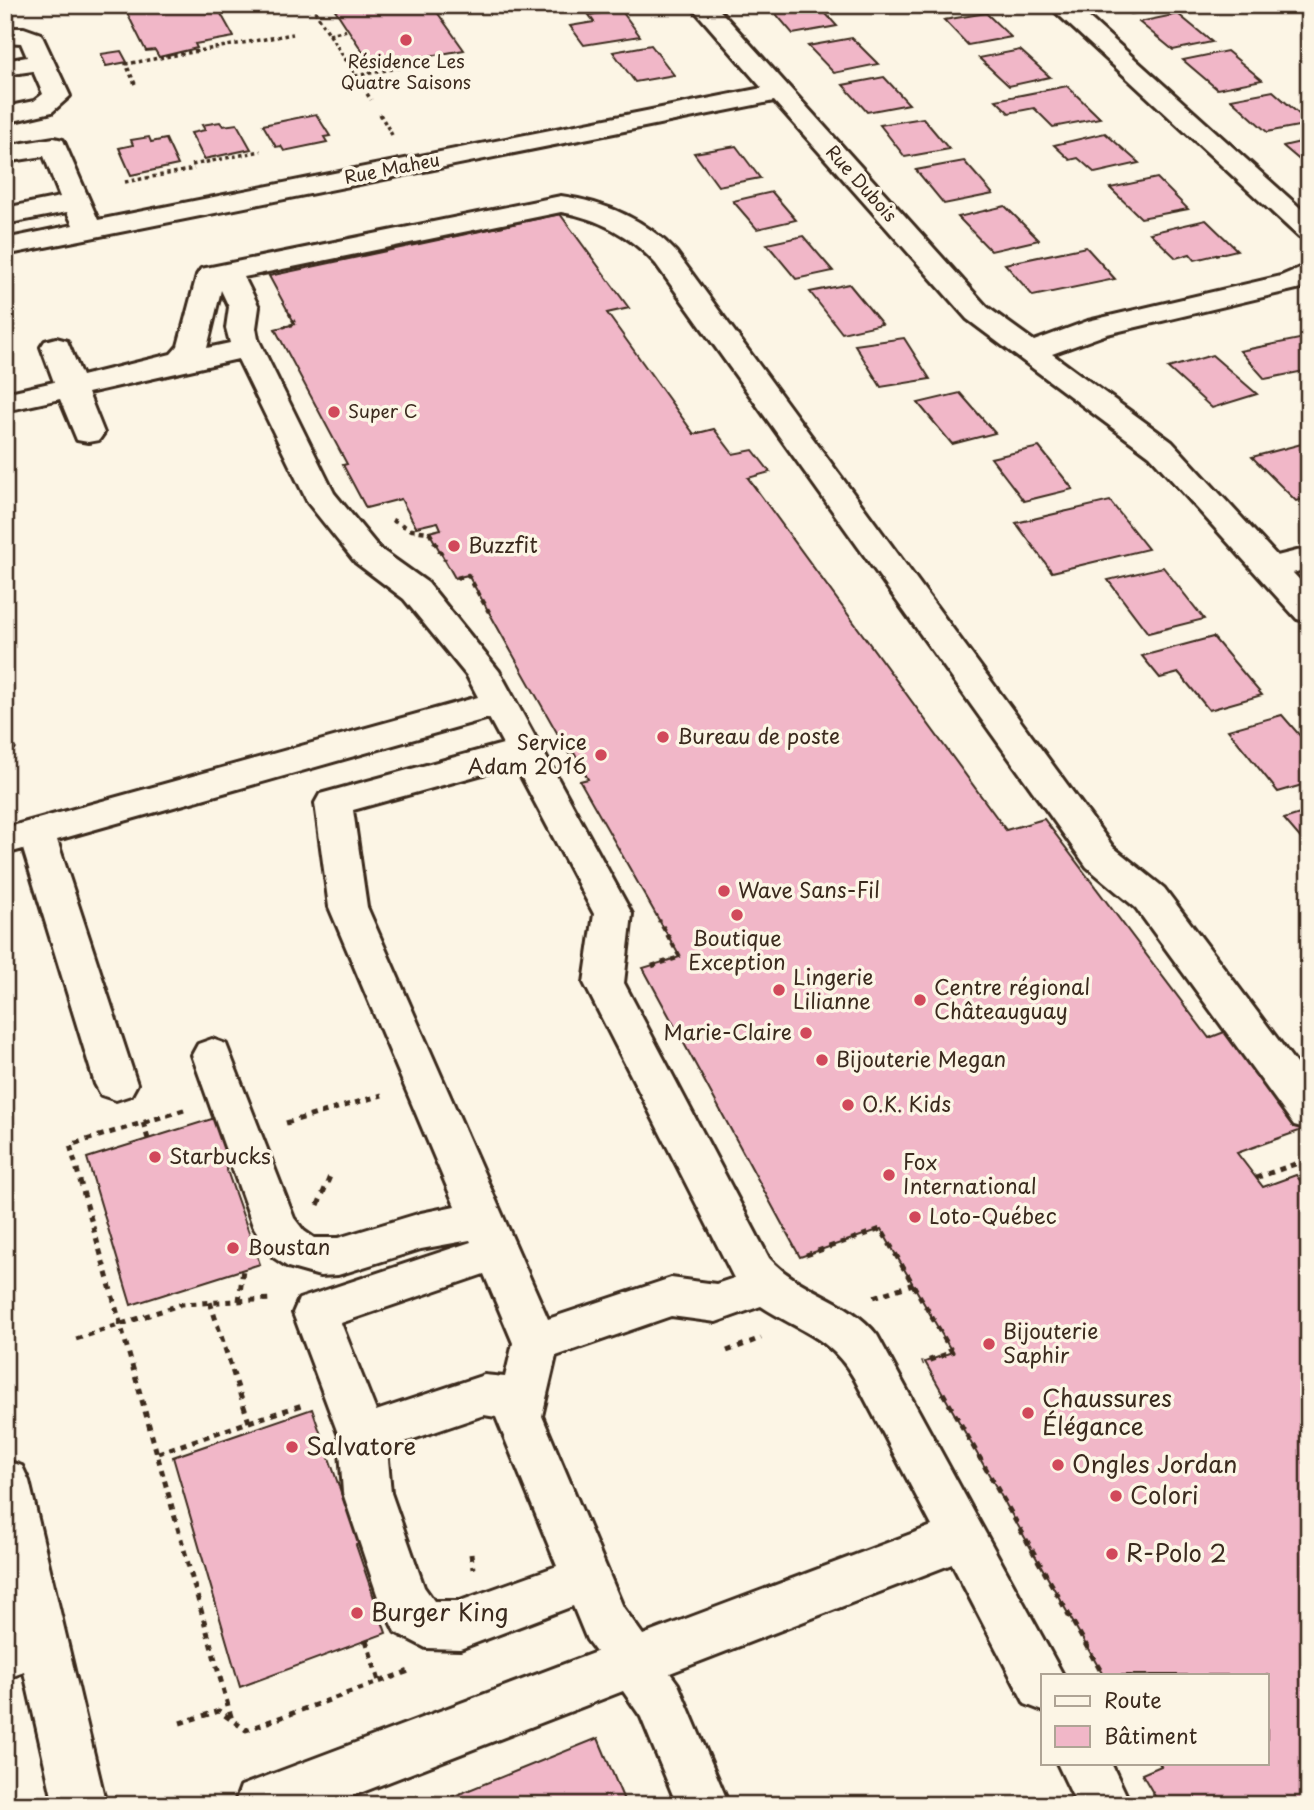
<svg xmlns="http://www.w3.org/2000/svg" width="1314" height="1810" font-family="'Playpen Sans',sans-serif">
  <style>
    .building { fill: #f1b7c8; stroke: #3b2a1e; stroke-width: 2 }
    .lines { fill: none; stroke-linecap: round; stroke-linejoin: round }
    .minor-casing { stroke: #3b2a1e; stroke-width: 6 }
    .path-far2 { stroke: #3b2a1e; stroke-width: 3.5; stroke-dasharray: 3.5 3.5; stroke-linecap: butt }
    .path-far1 { stroke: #3b2a1e; stroke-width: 4.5; stroke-dasharray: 5 5; stroke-linecap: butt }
    .path { stroke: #3b2a1e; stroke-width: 5; stroke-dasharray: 6 6; stroke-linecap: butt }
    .minor { fill: #fcf5e5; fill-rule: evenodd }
    .poi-dot { fill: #d1495b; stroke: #fcf5e5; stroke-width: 2.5 }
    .labels { text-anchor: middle; stroke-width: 7; stroke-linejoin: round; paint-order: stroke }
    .far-poi-label { font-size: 18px; fill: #3b2a1e; stroke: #fcf5e5 }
    .far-street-label { font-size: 18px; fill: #3b2a1e; stroke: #fcf5e5 }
    .poi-label { font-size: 21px; fill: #3b2a1e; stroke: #fcf5e5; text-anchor: start }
    .near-poi-label { font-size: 24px; fill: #3b2a1e; stroke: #fcf5e5; text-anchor: start }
  </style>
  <rect width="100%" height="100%" fill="#fcf5e5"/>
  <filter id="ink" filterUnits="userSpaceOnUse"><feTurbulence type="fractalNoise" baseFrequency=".0143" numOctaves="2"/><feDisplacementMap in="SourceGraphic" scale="14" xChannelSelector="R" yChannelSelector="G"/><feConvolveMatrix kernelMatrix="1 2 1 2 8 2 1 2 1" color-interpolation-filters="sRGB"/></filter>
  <g filter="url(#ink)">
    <g class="building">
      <path d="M123,5H216L234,37L195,44L197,48L159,57L155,50L146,51Z"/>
      <path d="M332,5H432L464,50L424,57L428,62L397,68L393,62L372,66Z"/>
      <path d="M780,5H818L837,26L793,34L770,7Z"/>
      <path d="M1121,5H1169L1171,7L1131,14Z"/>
      <path d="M621,10L640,36L584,45L570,26L594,22L589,15Z"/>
      <path d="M986,13L1011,37L968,45L944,20Z"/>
      <path d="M1178,14L1212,42L1173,50L1139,22Z"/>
      <path d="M852,38L878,64L834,73L808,46Z"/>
      <path d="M651,45L674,75L635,82L613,52Z"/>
      <path d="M1020,50L1050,77L1009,86L979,58Z"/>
      <path d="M121,51L127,62L106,66L101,54Z"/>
      <path d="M1227,51L1262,80L1217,89L1183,60Z"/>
      <path d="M884,77L909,104L867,112L843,85Z"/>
      <path d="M1067,86L1100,118L1053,127L1034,108L1009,113L996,100Z"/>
      <path d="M1273,91L1309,123V124L1267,132L1231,99Z"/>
      <path d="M316,114L330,136L324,137L327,142L284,151L281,146L276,147L263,125Z"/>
      <path d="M923,118L949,149L905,157L880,125Z"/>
      <path d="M220,122L223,126L237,124L251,149L204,159L191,133L205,130L202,125Z"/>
      <path d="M1105,133L1139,163L1095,173L1078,158L1070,160L1054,145Z"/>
      <path d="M149,137L151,142L166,139L178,165L131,175L119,148L133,145L131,140Z"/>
      <path d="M1309,140V168L1283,146Z"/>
      <path d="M736,146L760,178L718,186L694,153Z"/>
      <path d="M964,161L993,194L944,204L916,170Z"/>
      <path d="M1157,178L1188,209L1141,218L1110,188Z"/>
      <path d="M772,192L796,220L757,229L733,201Z"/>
      <path d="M1005,206L1039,240L991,251L958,217Z"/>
      <path d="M560,214L629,308L607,313L645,366L694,434L714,429L733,454L753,450L770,472L748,478L1006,830L1044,819L1209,1038L1227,1031L1302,1130L1237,1153L1263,1187L1296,1175L1302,1183L1309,1181V1805H1160L1142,1774L1161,1766L1159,1763H1267V1675H1103L925,1362L952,1352L881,1229L800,1257L643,968L680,957L580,781L588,779L574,753L569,754L468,575L455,578L429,532L441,529L438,522L416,527L401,499L366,508L343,465L347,464L275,329L295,324L269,276Z"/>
      <path d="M1206,220L1237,250L1195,260L1190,254L1176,258L1150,233Z"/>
      <path d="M803,236L833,271L796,279L767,244Z"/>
      <path d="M1086,247L1115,279L1033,296L1005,264Z"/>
      <path d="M849,284L882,324L842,333L810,292Z"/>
      <path d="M904,338L930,379L881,387L855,345Z"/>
      <path d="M1304,338L1309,343V370L1265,379L1240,351Z"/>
      <path d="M1212,355L1257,394L1212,408L1168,368Z"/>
      <path d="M960,393L995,433L952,444L918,403Z"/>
      <path d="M1309,442V498L1296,501L1252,457Z"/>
      <path d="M1039,447L1073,489L1024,501L991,458Z"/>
      <path d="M1110,501L1148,549L1052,572L1016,523Z"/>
      <path d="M1163,567L1204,619L1148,633L1108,580Z"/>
      <path d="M1213,637L1262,695L1209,710L1179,673L1160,678L1142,656Z"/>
      <path d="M1282,715L1309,746V783L1278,792L1228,730Z"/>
      <path d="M1309,811V848L1284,819Z"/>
      <path d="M215,1118L222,1139L235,1135L244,1159L225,1165L260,1264L131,1305L87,1158Z"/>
      <path d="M312,1409L349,1515L364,1510L374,1538L356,1545L386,1633L240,1687L173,1457Z"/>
      <path d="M598,1738L626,1805H432Z"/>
    </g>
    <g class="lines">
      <defs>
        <g id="minor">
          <path d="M690,5H715L987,307L1034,341L1088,321L1281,276L1309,264V284L1301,288L1107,334L1052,354L1172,442L1277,556L1309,548V568L1293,573L1309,590V622L1297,619L1150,456L967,319L774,101L5,255V239L73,225L67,212L5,224V208L60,197L44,156L5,162V146L54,138L63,140L98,220L762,88Z"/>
          <path d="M1048,5H1075L1309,216V239L1299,237Z"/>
          <path d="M5,28H24L41,34L70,96L52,112L5,123V107L34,101L43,94L33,71L5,75V61L27,57L21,43L5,42Z"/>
          <path d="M561,196C605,202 645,219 676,252L1113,847L1164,888L1309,1081V1129L1294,1125L1136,908L1087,867L656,264C631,236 598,218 561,212L244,277L259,307L256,328L258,339L334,493L379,548L428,583L499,671L632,914L624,983L769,1258C799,1292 848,1298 877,1335L1063,1675H1043V1711L1025,1704L952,1564L670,1673L678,1684L729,1805H677L641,1717L623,1691L329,1805H234L241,1786L596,1652L587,1640L573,1606L460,1649L426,1648L395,1632L378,1597L343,1493L339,1436L293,1313L299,1299L471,1242L470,1240L421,1249L338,1275L320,1276L288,1267L273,1257L253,1226L192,1055L198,1044L212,1039L226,1044L294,1218L304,1231L314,1238H338L421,1213L455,1206L329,907L315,803L320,794L503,744L489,718L57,840L137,1084L131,1095L116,1100L101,1095L95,1084L23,849L5,854V828L478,697L467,676L404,599L355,562L308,503L238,359L88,393L104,433L99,440L88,442L77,440L60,399L5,411V393L54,382L41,347L45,341L56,338L67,341L82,376L171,354L178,346L197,275L201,269ZM221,290L229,307L226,328L230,343L207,348ZM515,765L594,914L584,983L734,1278L716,1284L671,1278L548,1319L367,907L353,810ZM484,1274L513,1343L505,1377L484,1375L376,1411L341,1323ZM761,1306C799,1331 830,1336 854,1378L932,1526L643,1635L623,1607L542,1416L556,1356L671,1316L716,1322ZM484,1415L496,1417L557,1566L460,1601H434L424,1587L391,1493L387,1448Z"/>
          <path d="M5,1460L22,1466L29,1481L106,1805H54L24,1672L5,1679V1631L14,1628L5,1589Z"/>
          <path d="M1057,1763H1111L1131,1805H1077Z"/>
        </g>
      </defs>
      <use href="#minor" class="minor-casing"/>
      <g class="path-far2">
        <path d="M311,5L371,100"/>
        <path d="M329,34L348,30"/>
        <path d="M355,76L413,65"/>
        <path d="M135,84L126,64L293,34"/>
        <path d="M380,114L392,135"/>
        <path d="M192,165L261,151"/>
        <path d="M125,182L194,169"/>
        <path d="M283,327L295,324L287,309"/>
      </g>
      <g class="path-far1">
        <path d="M392,520L412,530L429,532L445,560"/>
        <path d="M457,578L468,575L489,612"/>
        <path d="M5,758L18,744"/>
        <path d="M652,966L680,957L659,920"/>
      </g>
      <g class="path">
        <path d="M184,1110L70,1145L232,1720"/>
        <path d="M143,1122L148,1139"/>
        <path d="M286,1123L382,1095"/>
        <path d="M1256,1178L1309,1159"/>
        <path d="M318,1205L331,1174"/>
        <path d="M806,1255L881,1229L952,1352L922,1363"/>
        <path d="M874,1297L913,1284"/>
        <path d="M239,1301L243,1269"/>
        <path d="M76,1339L182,1304L273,1299"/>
        <path d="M727,1351L761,1338"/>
        <path d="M943,1393L1103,1675"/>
        <path d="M249,1422L302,1405"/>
        <path d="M158,1453L249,1422L210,1302"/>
        <path d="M471,1554L473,1569"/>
        <path d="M366,1640L379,1681"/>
        <path d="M180,1723L219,1711L246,1730L412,1670"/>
      </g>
      <use href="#minor" class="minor"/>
    </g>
  </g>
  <g class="poi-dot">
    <circle cx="406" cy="40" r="7"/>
    <circle cx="334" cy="412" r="7"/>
    <circle cx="454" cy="546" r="7"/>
    <circle cx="663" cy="737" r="7"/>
    <circle cx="601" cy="755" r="7"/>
    <circle cx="724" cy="891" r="7"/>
    <circle cx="737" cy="915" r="7"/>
    <circle cx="779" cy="990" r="7"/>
    <circle cx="920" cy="1000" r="7"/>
    <circle cx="806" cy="1033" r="7"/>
    <circle cx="822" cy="1060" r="7"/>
    <circle cx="848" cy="1105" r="7"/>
    <circle cx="155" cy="1157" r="7"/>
    <circle cx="889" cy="1175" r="7"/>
    <circle cx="915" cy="1217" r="7"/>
    <circle cx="233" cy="1248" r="7"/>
    <circle cx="989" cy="1344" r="7"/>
    <circle cx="1028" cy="1413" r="7"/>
    <circle cx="292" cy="1447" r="7"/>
    <circle cx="1058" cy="1465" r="7"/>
    <circle cx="1116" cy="1496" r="7"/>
    <circle cx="1112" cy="1554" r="7"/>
    <circle cx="357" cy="1613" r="7"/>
  </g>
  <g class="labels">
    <g class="far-poi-label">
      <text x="406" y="68">Résidence Les<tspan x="406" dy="21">Quatre Saisons</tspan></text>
      <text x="348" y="418" text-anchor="start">Super C</text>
    </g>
    <g class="far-street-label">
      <text transform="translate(392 169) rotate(-11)" y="6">Rue Maheu</text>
      <text transform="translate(861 184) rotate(48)" y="6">Rue Dubois</text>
    </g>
    <g class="poi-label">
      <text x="468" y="553">Buzzfit</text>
      <text x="677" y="744">Bureau de poste</text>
      <text x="587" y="750" text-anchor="end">Service<tspan x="587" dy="24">Adam 2016</tspan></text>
      <text x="738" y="898">Wave Sans-Fil</text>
      <text x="737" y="946" text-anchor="middle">Boutique<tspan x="737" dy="24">Exception</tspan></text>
      <text x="793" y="985">Lingerie<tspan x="793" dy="24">Lilianne</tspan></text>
      <text x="934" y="995">Centre régional<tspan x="934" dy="24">Châteauguay</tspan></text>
      <text x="792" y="1040" text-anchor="end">Marie-Claire</text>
      <text x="836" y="1067">Bijouterie Megan</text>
      <text x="862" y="1112">O.K. Kids</text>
      <text x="169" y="1164">Starbucks</text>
      <text x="903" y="1170">Fox<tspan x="903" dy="24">International</tspan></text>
      <text x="929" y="1224">Loto-Québec</text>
      <text x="247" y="1255">Boustan</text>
      <text x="1003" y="1339">Bijouterie<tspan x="1003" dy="24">Saphir</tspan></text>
    </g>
    <g class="near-poi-label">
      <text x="1042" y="1407">Chaussures<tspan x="1042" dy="28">Élégance</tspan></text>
      <text x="306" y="1455">Salvatore</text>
      <text x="1072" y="1473">Ongles Jordan</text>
      <text x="1130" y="1504">Colori</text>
      <text x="1126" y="1562">R-Polo 2</text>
      <text x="371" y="1621">Burger King</text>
    </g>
  </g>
  <rect width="1314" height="1810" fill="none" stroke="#fcf5e5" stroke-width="28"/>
  <rect x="14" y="14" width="1286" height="1782" fill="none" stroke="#3b2a1e" stroke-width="2.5" filter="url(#ink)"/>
  <rect x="1041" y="1674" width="228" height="91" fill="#fcf5e5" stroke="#afa495" stroke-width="2"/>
  <rect x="1055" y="1696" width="35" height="10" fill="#fcf5e5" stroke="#afa495" stroke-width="2"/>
  <text x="1104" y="1708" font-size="21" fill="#3b2a1e">Route</text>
  <rect x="1055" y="1726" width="35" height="21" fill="#f1b7c8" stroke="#afa495" stroke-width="2"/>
  <text x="1104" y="1744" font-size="21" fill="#3b2a1e">Bâtiment</text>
</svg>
